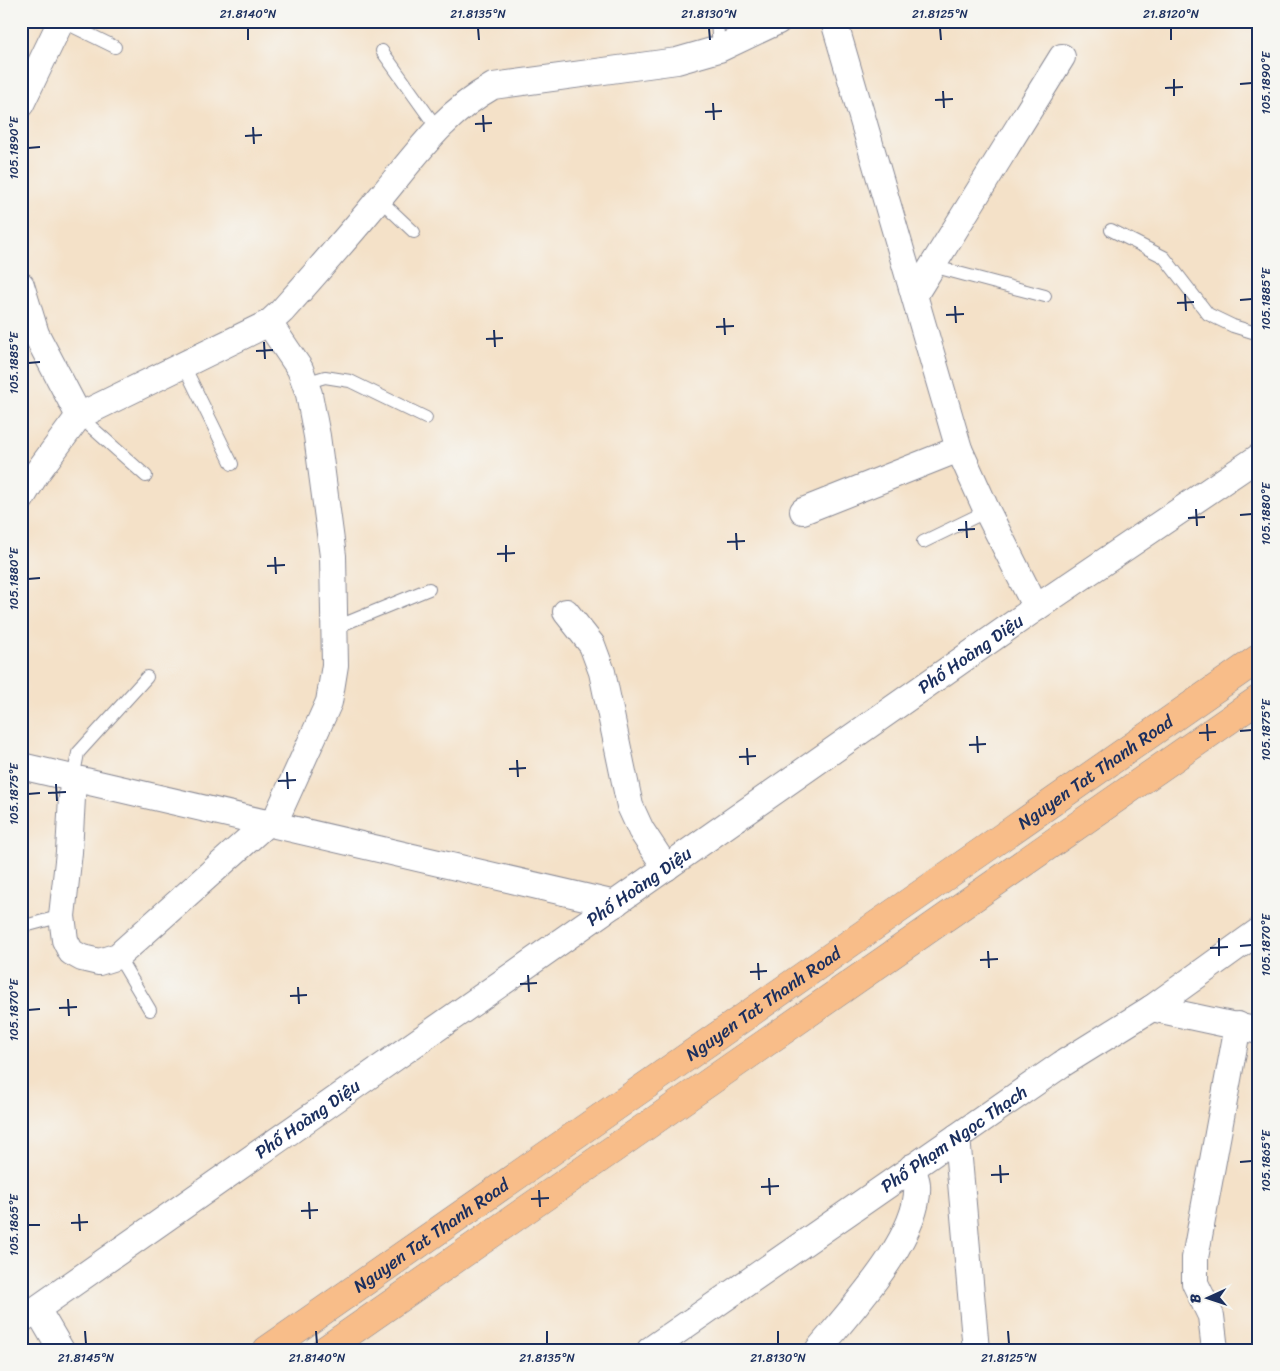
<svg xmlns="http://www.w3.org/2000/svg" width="1280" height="1371" font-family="Sriracha,sans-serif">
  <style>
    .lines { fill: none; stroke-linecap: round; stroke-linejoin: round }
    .service-casing { stroke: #888893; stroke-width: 14 }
    .minor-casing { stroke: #888893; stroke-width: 28 }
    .trunk-casing { stroke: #888893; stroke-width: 29 }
    .service { stroke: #fff; stroke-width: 12 }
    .minor { stroke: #fff; stroke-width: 26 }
    .trunk { stroke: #f8bd89; stroke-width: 28 }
    .ticks { fill: none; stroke: #1b2f5e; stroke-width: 2 }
    .labels { text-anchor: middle; stroke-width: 4; stroke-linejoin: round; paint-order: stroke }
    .street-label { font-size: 18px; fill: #1b2f5e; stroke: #f6f6f2 }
    .neatline { fill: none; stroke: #1b2f5e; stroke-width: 2 }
    .ticks-label { font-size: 12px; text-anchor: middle; fill: #1b2f5e }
  </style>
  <rect width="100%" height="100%" fill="#f6f6f2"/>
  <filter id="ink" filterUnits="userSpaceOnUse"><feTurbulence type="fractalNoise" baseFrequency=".02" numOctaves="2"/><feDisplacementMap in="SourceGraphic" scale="10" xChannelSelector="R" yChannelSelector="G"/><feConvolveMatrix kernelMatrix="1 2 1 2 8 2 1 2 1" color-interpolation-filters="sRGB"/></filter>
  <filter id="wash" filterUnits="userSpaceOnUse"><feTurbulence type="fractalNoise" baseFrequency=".0096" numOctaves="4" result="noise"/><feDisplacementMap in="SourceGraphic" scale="20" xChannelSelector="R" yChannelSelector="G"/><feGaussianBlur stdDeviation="1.12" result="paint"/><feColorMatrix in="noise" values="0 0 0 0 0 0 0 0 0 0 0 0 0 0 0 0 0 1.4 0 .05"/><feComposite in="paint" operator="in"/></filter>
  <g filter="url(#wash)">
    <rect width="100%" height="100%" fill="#f4e1c8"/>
  </g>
  <g filter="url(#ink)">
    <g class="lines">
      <defs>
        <g id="service">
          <path d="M62,21L115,47"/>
          <path d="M717,21L719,49"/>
          <path d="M382,51L437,128"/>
          <path d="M379,199L414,232"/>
          <path d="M1111,230L1164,257L1208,314L1233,326L1259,334"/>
          <path d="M932,266L1045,296"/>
          <path d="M183,364L232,464"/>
          <path d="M305,383L325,377L350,381L426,418"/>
          <path d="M79,416L146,476"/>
          <path d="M923,542L987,511"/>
          <path d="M334,628L429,589"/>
          <path d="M73,779L78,753L147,677"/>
          <path d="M21,927L62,916"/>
          <path d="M118,956L150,1010"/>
        </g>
        <g id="minor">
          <path d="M834,21L959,449L987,511L1036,608"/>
          <path d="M21,104L61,21"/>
          <path d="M21,285L36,334L79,416"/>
          <path d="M915,294L1062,57"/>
          <path d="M269,323L300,369L309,394L317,436L333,556L335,665L329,702L274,823"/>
          <path d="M21,499L36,474L79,416L269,323L282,311C315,274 348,237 380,198C416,155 443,114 493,86L677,61L719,49L778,21"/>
          <path d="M803,511L959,449"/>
          <path d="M566,612L592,645L602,672L630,806L641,830L666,868"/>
          <path d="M21,766L615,904"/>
          <path d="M73,779L69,852L62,916L65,940L71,952L82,958L99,962L118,956L268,822"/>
          <path d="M1152,1008L1259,1031"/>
          <path d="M957,1137L976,1350"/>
          <path d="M37,1309L61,1350"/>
          <path id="s1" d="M21,1320L1036,608L1259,457"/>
          <path id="s2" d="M650,1350L1062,1064L1152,1008L1259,931"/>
          <path d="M818,1350C849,1312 921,1236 917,1185C917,1179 913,1172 912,1167"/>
          <path d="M1215,1350L1211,1316L1195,1283V1258L1238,1025"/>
        </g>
        <g id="trunk">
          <path id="s3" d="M267,1350L1259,658"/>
          <path d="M325,1350L1259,699"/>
        </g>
      </defs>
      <use href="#service" class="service-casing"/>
      <use href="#minor" class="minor-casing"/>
      <use href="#trunk" class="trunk-casing"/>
      <use href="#service" class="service"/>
      <use href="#minor" class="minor"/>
      <use href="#trunk" class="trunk"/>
    </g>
  </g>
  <path class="ticks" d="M248,28V40M478,28L479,40M709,28L710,40M940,28L941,40M1171,28V40M1174,79V96M1240,84L1252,83M1165,88L1183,87M943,91L944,108M935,100L953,99M713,103L714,120M705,112L722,111M483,115L484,132M475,124L492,123M253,127L254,144M245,136L262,135M28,148L40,147M1185,294L1186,311M1240,300L1252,299M1177,303L1194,302M955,306L956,323M946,315L964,314M724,318L725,335M716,327L734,326M494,330L495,347M486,339L503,338M264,342L265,359M256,351L273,350M28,363L40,362M1196,509L1197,526M1240,515L1252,514M1188,518L1205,517M966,521L967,538M958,530L975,529M736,533L737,550M727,542L745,541M506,545V562M497,554L515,553M275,557L276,574M267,566L285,565M28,579L40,578M1207,724L1208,741M1240,731L1252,730M1199,733L1216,732M977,736L978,753M969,745L986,744M747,748L748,765M739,757L756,756M517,760L518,777M509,769L526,768M287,772L288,789M278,781L296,780M56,784L57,801M48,793L66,792M28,794L40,793M1219,938V956M1240,946L1252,945M1210,948L1228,947M988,951L989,968M980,960L998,959M758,963L759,980M750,972L767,971M528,975L529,992M520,984L537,983M298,987L299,1004M290,996L307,995M68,999L69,1016M59,1008L77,1007M28,1010L40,1009M1240,1162L1252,1161M1000,1165L1001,1183M991,1175L1009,1174M769,1178L770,1195M761,1187L779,1186M539,1190L540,1207M531,1199L549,1198M309,1202L310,1219M301,1211L318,1210M79,1214L80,1231M71,1223L88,1222M28,1225H40M85,1331L86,1344M316,1331L317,1344M547,1331V1344M778,1331V1344M1008,1331L1009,1344"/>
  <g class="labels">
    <g class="street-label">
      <text dy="6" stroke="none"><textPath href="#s1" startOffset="1160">Phố Hoàng Diệu</textPath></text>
      <text dy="6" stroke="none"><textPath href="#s3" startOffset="1010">Nguyen Tat Thanh Road</textPath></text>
      <text dy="6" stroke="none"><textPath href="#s1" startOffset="755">Phố Hoàng Diệu</textPath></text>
      <text dy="6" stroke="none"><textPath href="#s3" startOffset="605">Nguyen Tat Thanh Road</textPath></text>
      <text dy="6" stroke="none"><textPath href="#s1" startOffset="350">Phố Hoàng Diệu</textPath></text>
      <text dy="6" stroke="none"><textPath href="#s2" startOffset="370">Phố Phạm Ngọc Thạch</textPath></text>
      <text dy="6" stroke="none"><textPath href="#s3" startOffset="200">Nguyen Tat Thanh Road</textPath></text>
    </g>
  </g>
  <rect width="1280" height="1371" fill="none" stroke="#f6f6f2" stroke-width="55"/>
  <g transform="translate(1208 1298) rotate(267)" stroke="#f6f6f2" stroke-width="4" paint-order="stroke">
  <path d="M0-4L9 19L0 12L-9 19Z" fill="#1b2f5e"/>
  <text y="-8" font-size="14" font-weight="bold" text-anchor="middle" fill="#1b2f5e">B</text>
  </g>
  <rect x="28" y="28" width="1224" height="1316" class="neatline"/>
  <g class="ticks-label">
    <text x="248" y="18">21.8140°N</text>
    <text x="478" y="18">21.8135°N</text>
    <text x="709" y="18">21.8130°N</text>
    <text x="940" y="18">21.8125°N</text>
    <text x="1171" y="18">21.8120°N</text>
    <text transform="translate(1266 83) rotate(-90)" y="4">105.1890°E</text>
    <text transform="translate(14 148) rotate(-90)" y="4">105.1890°E</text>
    <text transform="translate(1266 299) rotate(-90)" y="4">105.1885°E</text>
    <text transform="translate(14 363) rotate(-90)" y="4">105.1885°E</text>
    <text transform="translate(1266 514) rotate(-90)" y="4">105.1880°E</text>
    <text transform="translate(14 579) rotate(-90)" y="4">105.1880°E</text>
    <text transform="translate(1266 730) rotate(-90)" y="4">105.1875°E</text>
    <text transform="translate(14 794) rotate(-90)" y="4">105.1875°E</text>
    <text transform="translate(1266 945) rotate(-90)" y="4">105.1870°E</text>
    <text transform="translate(14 1010) rotate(-90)" y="4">105.1870°E</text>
    <text transform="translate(1266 1161) rotate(-90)" y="4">105.1865°E</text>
    <text transform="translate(14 1225) rotate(-90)" y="4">105.1865°E</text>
    <text x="86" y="1362">21.8145°N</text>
    <text x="317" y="1362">21.8140°N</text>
    <text x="547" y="1362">21.8135°N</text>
    <text x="778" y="1362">21.8130°N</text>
    <text x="1009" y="1362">21.8125°N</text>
  </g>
</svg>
